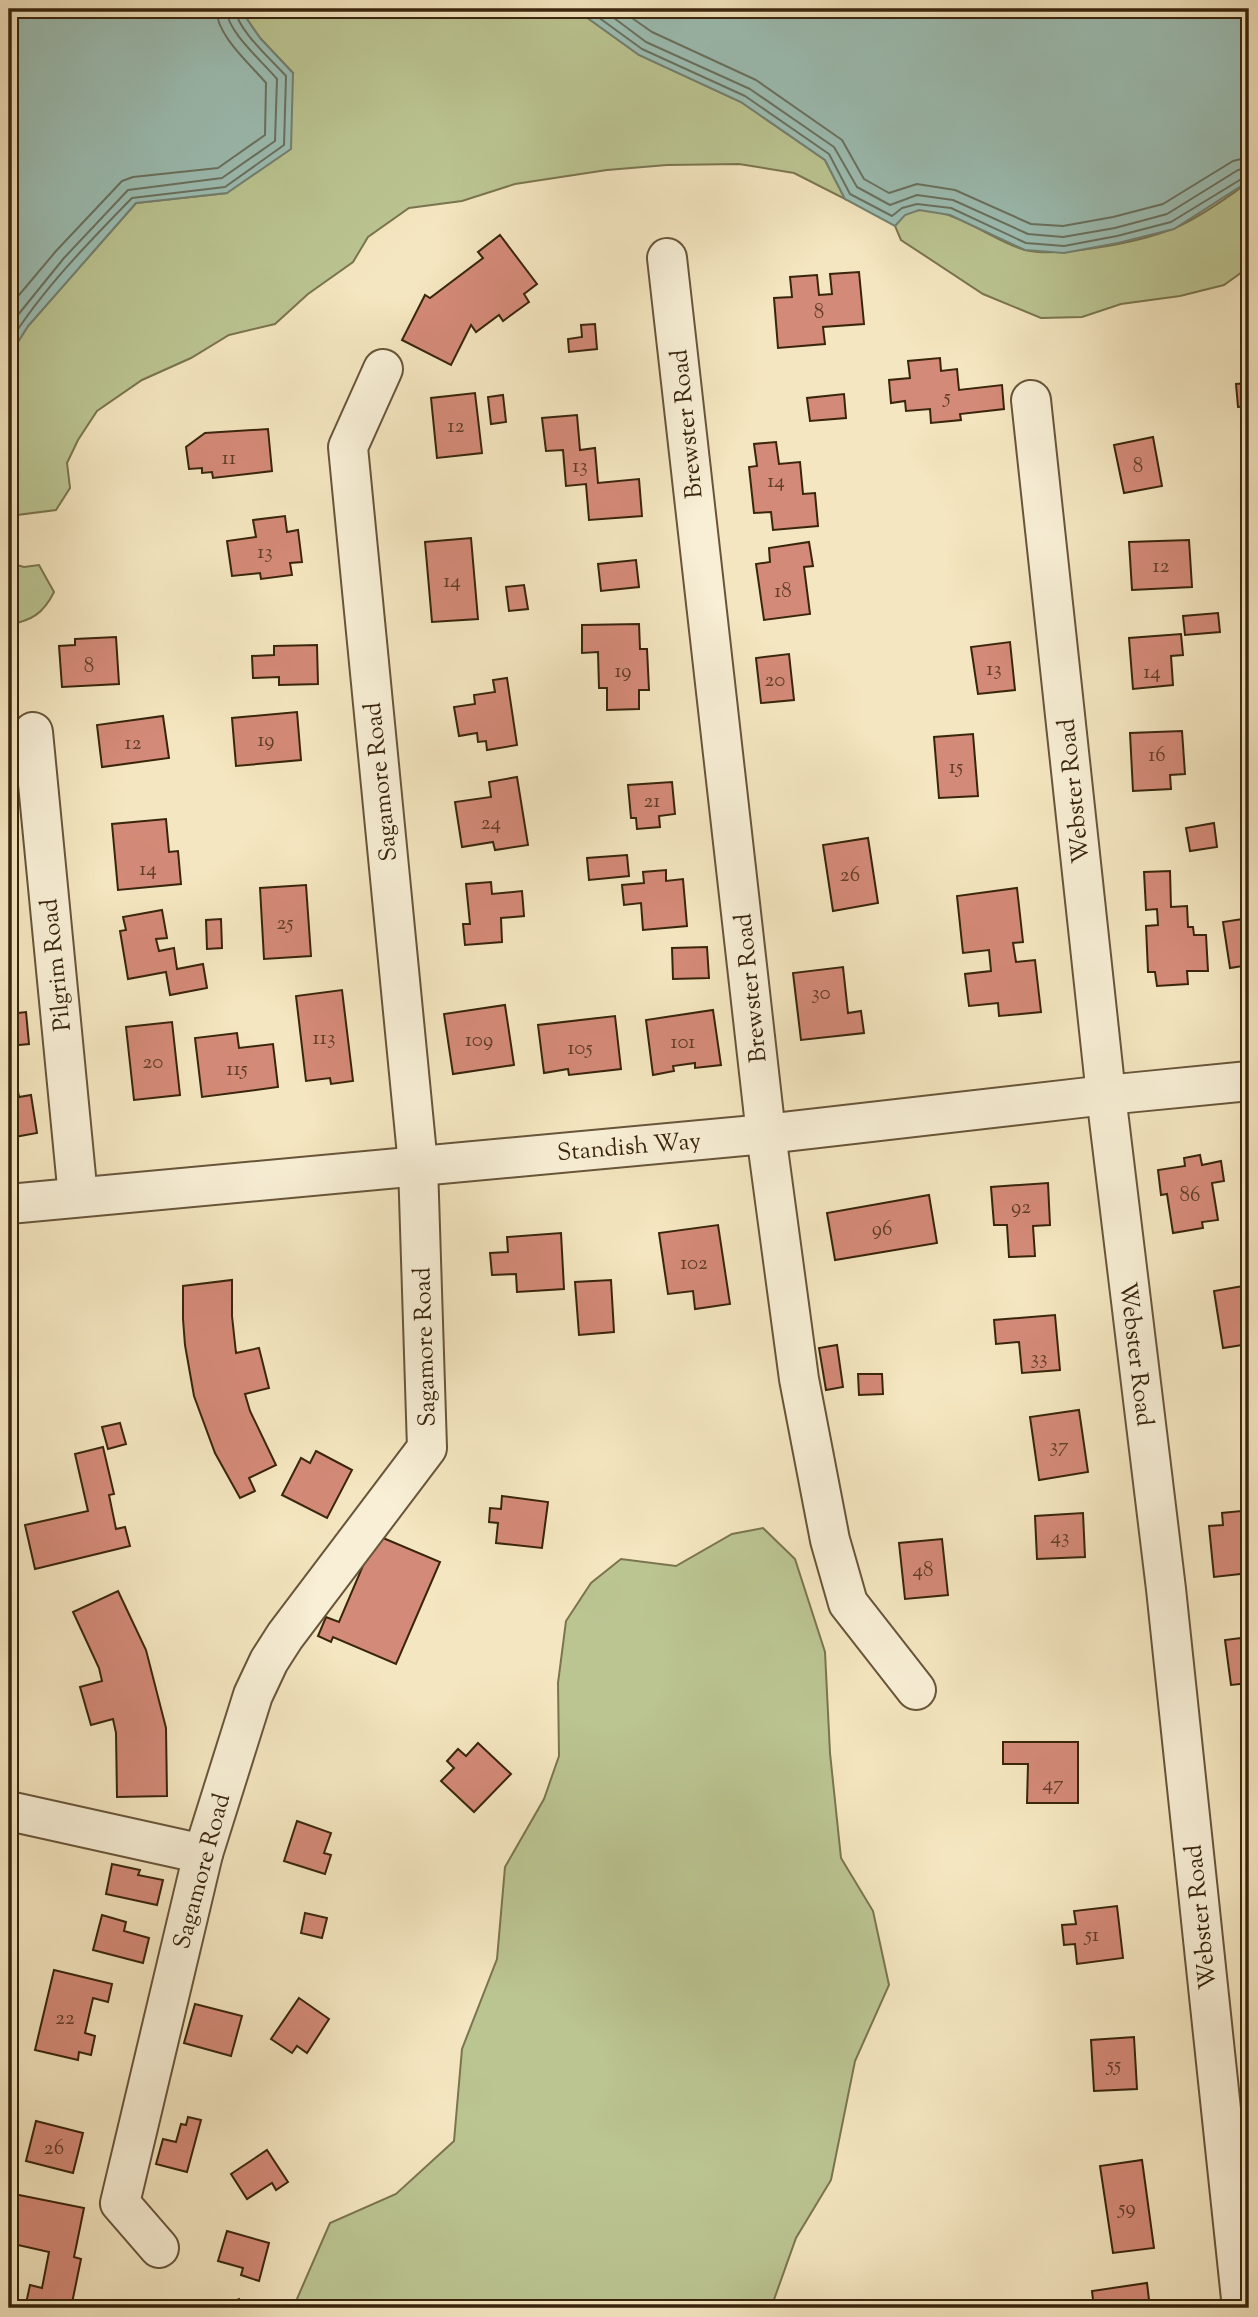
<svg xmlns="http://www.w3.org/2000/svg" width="1258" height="2317" font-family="'Sorts Mill Goudy',serif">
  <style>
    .green { fill: #bbc592; stroke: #7a754f; stroke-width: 2 }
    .water { fill: #9cbfb5; stroke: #748171; stroke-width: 2 }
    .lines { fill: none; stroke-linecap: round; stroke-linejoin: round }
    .shore { stroke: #6a7260; stroke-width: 2 }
    .building { fill: #d48a78; stroke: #39250c; stroke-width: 2 }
    .minor-casing { stroke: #685539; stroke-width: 42 }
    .minor { stroke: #f8efd6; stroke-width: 38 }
    .labels { text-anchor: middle; stroke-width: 6; stroke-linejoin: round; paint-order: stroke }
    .number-label { font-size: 21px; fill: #603e27 }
    .street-label { font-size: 24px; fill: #39250c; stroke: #f8efd6 }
  </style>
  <rect width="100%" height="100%" fill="#f4e6c0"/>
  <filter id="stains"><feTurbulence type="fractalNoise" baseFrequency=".00286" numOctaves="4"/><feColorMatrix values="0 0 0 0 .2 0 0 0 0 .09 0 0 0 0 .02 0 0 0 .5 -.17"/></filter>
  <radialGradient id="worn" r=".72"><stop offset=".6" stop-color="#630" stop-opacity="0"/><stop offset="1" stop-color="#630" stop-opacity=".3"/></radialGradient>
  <g class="green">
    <path d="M240,9H575L639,55L741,102L825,160L845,199L794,173L739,164L667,165L607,170L515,184L462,201L409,208L368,237L353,262L308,294L275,324L229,335L191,358L142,380L97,411L78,440L67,463L70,488L56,510L9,516V356L28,326L136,203L227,193L293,73L260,38Z"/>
    <path d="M1249,181V267L1224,285L1180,296L1121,304L1082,317L1041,318L983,294L901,240L895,226C898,222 902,217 906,214C939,196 994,243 1025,250C1060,258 1139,242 1172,229C1190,223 1234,194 1249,181Z"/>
    <path d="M9,563L24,567L39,565L54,592C43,614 32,620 9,625Z"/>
    <path d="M763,1528L795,1559L825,1652L830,1753L841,1858L873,1911L889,1985L855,2061L831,2180L796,2238L771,2308H293L330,2223L396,2194L454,2141L462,2049L497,1959L505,1867L544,1799L559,1756L558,1683L566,1621L591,1583L621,1559L676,1566L732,1534Z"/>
  </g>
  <g class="water">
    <path d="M9,9H240L260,38L293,73L291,149L227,193L136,203L28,326L9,356Z"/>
    <path d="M575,9H1249V181L1174,229L1118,243L1064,253L1025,250L950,215L919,210L905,215L895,226L845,199L825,160L741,102L639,55Z"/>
  </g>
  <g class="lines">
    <g class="shore">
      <path d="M587,9L642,49L745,96L829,154L850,194L892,216L902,208L917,204L951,208L1026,243L1064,246L1117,236L1171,222L1243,178L1249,176"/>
      <path d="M602,9L646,42L750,89L834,147L857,187L890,205L917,195L953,200L1028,234L1063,237L1115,228L1167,214L1238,170L1249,168"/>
      <path d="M619,9L652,32L756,80L842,140L864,179L889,193L917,184L955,190L1031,224L1063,226L1113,217L1163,204L1233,161L1249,157"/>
      <path d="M9,307L56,251L122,181L133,177L218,168L265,135L266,83C250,64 217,36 216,9"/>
      <path d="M9,326L64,258L128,190L222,178L275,141L277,79C262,61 228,33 226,9"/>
      <path d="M9,343C42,290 88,243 132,198L225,187L284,145L286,76C271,59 238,31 235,9"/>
    </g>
  </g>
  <g class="building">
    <path d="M500,235L537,284L524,294L529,302L503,321L499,315L476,332L471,325L451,365L402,340L425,295L430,298L483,258L478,252Z"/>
    <path d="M859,272L864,324L823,327L825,344L778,348L774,298L792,297L790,277L817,275L819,295L832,294L830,274Z"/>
    <path d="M595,324L597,349L569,352L568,339L582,337L581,325Z"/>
    <path d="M940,358L941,371L957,369L959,390L1002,385L1004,409L960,414L961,420L931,423L930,409L906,411L905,401L891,403L889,380L910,378L908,361Z"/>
    <path d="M1249,383V406L1238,407L1236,384Z"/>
    <path d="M475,393L482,453L437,458L431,398Z"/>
    <path d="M844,394L846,418L810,421L807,398Z"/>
    <path d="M503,395L506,422L491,424L488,397Z"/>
    <path d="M577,415L580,450L595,448L598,483L639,479L642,516L589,520L586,484L566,486L563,450L546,451L542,418Z"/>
    <path d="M268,429L272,471L213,478L212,472L202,473V468L189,469L186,447L205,433Z"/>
    <path d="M1153,437L1162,486L1124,493L1114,445Z"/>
    <path d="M776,442L779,464L800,462L803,494L815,493L818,526L773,530L771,512L754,513L749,467L757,466L754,444Z"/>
    <path d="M285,516L287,532L298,530L302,562L290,563L292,575L261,579L260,573L232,576L227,541L256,537L253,520Z"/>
    <path d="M471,538L478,619L432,622L425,542Z"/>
    <path d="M1189,540L1192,587L1132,590L1129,542Z"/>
    <path d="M809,542L813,566L804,567L810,614L764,620L756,564L770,562L769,548Z"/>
    <path d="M636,560L639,587L601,591L598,564Z"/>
    <path d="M524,585L528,609L509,611L506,587Z"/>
    <path d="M1218,613L1220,632L1185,635L1183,616Z"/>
    <path d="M639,624L640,649H647L649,690H639V709L607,710V688H599L598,652L582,653V625Z"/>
    <path d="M1181,634L1183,655L1171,656L1173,685L1133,689L1129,638Z"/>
    <path d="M116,637L119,684L62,687L59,646L75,645V639Z"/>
    <path d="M1010,642L1015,690L978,694L971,647Z"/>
    <path d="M317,645L318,684L279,685V677L253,678L252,656L274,655V646Z"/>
    <path d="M789,654L794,700L761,703L756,658Z"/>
    <path d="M507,678L517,745L487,750L486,741L478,742L477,733L459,736L454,707L475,704L474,695L495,692L493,680Z"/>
    <path d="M297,712L301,760L236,766L232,718Z"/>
    <path d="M163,716L169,758L102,767L97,725Z"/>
    <path d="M1182,731L1185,774L1170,775L1171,789L1133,791L1130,733Z"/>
    <path d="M973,734L978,796L939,798L934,737Z"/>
    <path d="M517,777L528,845L495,850L493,842L462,847L455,802L491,797L489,782Z"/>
    <path d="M672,782L675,814L659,816L660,827L637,829L636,818H631L628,785Z"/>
    <path d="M166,819L169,852L178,851L181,884L118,890L112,824Z"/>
    <path d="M1214,823L1217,847L1190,851L1186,828Z"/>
    <path d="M868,838L878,903L833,911L823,845Z"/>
    <path d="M627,855L629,876L589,880L587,858Z"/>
    <path d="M666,870V881L683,879L687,926L643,930L641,903L624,905L622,885L644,883L643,872Z"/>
    <path d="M1170,871L1171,907L1187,906L1188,927H1193L1194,935H1206L1208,971H1187L1188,984L1157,986L1155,972H1148L1146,926L1158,925L1157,909L1146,910L1144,872Z"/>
    <path d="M491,882L492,894L522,891L524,916L501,918L502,942L465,945L463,924H470L466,884Z"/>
    <path d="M306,885L311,956L264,959L260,888Z"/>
    <path d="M1017,888L1023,942L1013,943L1016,962L1035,960L1041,1012L999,1016L998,1003L969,1006L965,974L991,971L989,950L963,953L957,896Z"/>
    <path d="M162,910L167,938L156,939L159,951L174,948L177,969L203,964L207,988L170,995L166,972L128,979L120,931L126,930L123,917Z"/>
    <path d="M1249,918V965L1230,968L1223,922Z"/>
    <path d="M221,919L222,948L207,949L206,920Z"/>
    <path d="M707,947L709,978L673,979L672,948Z"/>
    <path d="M843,967L848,1013L861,1011L864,1033L801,1040L793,973Z"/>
    <path d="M342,990L353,1081L331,1084L330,1078L306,1081L296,996Z"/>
    <path d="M505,1005L514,1065L453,1074L444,1014Z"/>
    <path d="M713,1010L721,1065L695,1068V1063L673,1066L674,1071L653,1075L646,1020Z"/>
    <path d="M26,1012L29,1044L9,1046V1014Z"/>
    <path d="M615,1016L621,1069L569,1075L568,1069L544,1073L538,1025Z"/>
    <path d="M172,1022L180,1095L134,1100L126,1027Z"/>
    <path d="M237,1033L239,1048L273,1044L278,1087L202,1097L195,1038Z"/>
    <path d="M15,1075L19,1097L31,1095L37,1133L9,1138V1076Z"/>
    <path d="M1200,1155L1202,1165L1221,1161L1224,1181L1212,1183L1218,1220L1202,1222L1203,1228L1173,1233L1167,1194L1161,1195L1158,1170L1185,1166L1184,1158Z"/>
    <path d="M1048,1183L1050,1225L1033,1226L1035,1256L1009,1257L1007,1225H994L991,1187Z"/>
    <path d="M929,1195L937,1243L835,1260L827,1213Z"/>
    <path d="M718,1225L730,1304L695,1309L693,1291L668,1294L659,1233Z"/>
    <path d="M561,1233L564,1289L517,1292L516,1274L492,1275L490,1253L508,1252L507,1237Z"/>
    <path d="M232,1280V1316L236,1353L259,1348L269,1388L245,1394L250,1411L276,1465L249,1478L255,1491L240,1498L215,1453L194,1396L185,1345L183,1319V1286Z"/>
    <path d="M611,1280L614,1332L579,1335L575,1282Z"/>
    <path d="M1249,1285V1344L1223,1348L1214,1291Z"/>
    <path d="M1055,1315L1060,1370L1022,1373L1019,1342L996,1344L994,1320Z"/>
    <path d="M837,1345L843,1387L826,1390L819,1348Z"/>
    <path d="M858,1374H882L883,1394L859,1395Z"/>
    <path d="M1079,1410L1088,1472L1039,1480L1030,1417Z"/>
    <path d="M120,1423L126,1444L108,1449L102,1427Z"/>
    <path d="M103,1447L114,1494L109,1495L116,1529L125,1527L130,1546L35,1569L25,1525L88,1511L75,1454Z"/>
    <path d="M316,1451L352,1470L327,1518L282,1495L301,1458L310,1463Z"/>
    <path d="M502,1496L548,1502L542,1548L496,1543L498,1523L489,1522L490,1508L501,1509Z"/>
    <path d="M1241,1511L1243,1527L1249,1526V1573L1214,1577L1209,1526L1223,1525L1222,1513Z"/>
    <path d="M1083,1513L1085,1557L1037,1559L1035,1516Z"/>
    <path d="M376,1535L440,1562L396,1664L333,1637L331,1642L318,1636L326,1617L339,1622Z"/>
    <path d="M942,1539L948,1595L905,1599L899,1543Z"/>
    <path d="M118,1591L146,1650L166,1728L167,1796L117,1797L116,1733L113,1719L91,1725L80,1687L102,1681L99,1668L73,1612Z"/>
    <path d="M1249,1637V1683L1231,1685L1225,1640Z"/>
    <path d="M1003,1742H1078V1803H1027L1028,1764H1003Z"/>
    <path d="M478,1743L511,1774L474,1812L441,1781L454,1768L447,1761L458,1749L466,1756Z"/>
    <path d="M297,1821L331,1833L324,1853L331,1855L325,1874L284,1861Z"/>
    <path d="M112,1864L140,1870L138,1875L163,1880L157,1905L106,1894Z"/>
    <path d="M1117,1906L1123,1958L1077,1964L1075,1944L1064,1945L1062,1925L1076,1924L1074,1911Z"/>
    <path d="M305,1913L327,1918L322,1938L301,1933Z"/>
    <path d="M102,1915L126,1922L124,1931L149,1938L143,1963L93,1950Z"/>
    <path d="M54,1970L112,1984L108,2002L93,1998L85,2033L95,2036L91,2055L79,2052L78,2060L35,2050Z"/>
    <path d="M299,1998L329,2019L307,2053L297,2046L292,2053L271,2039Z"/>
    <path d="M195,2004L242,2016L231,2056L184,2043Z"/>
    <path d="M1134,2037L1137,2089L1094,2091L1091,2040Z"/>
    <path d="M188,2117L201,2120L187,2172L156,2164L163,2139L176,2142L181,2124L186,2125Z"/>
    <path d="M36,2121L83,2133L73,2173L26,2161Z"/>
    <path d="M267,2150L288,2182L276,2190L272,2183L247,2199L231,2174Z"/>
    <path d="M1142,2160L1154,2248L1113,2253L1100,2166Z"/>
    <path d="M9,2193L84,2208L74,2257L81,2259L71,2308H25L30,2285L42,2288L49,2252L9,2243Z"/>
    <path d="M227,2231L269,2243L259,2281L241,2275L243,2268L218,2261Z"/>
    <path d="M1147,2283L1150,2308H1094L1092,2291Z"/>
    <path d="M239,2299L244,2308H222Z"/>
  </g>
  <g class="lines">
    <defs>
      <g id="minor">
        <path d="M667,258L766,1134L799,1379L830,1540L848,1603L916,1690"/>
        <path d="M1031,400L1106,1095L1166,1589L1242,2308"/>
        <path d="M33,732L78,1197"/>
        <path d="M9,1204L766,1134L1106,1095L1249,1081"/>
        <path d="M9,1811L203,1854"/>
        <path d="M159,2248L120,2203L203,1854L253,1695L269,1661L285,1636L427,1448L418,1165L348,447L383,369"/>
      </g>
    </defs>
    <use href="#minor" class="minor-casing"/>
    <use href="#minor" class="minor"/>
  </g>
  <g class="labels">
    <g class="number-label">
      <text x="819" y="318">8</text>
      <text x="947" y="403">5</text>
      <text x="456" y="432">12</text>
      <text x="229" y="464">11</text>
      <text x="580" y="472">13</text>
      <text x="1138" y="472">8</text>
      <text x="776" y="487">14</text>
      <text x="265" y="558">13</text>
      <text x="1161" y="572">12</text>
      <text x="452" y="587">14</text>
      <text x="783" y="597">18</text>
      <text x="89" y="672">8</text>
      <text x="994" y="675">13</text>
      <text x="623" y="677">19</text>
      <text x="1152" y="678">14</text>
      <text x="775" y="686">20</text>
      <text x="266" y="746">19</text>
      <text x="133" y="749">12</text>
      <text x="1157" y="761">16</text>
      <text x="956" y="773">15</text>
      <text x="652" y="807">21</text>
      <text x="491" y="829">24</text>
      <text x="148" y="875">14</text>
      <text x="850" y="881">26</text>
      <text x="285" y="929">25</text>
      <text x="821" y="999">30</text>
      <text x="324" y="1044">113</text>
      <text x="479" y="1046">109</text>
      <text x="683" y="1048">101</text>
      <text x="580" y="1054">105</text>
      <text x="153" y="1068">20</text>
      <text x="237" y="1075">115</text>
      <text x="1190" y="1201">86</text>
      <text x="1021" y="1213">92</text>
      <text x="882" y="1235">96</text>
      <text x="694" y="1269">102</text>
      <text x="1039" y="1364">33</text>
      <text x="1059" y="1452">37</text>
      <text x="1060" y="1543">43</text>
      <text x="923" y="1576">48</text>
      <text x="1053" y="1790">47</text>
      <text x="1092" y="1941">51</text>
      <text x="65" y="2024">22</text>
      <text x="1114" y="2071">55</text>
      <text x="54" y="2154">26</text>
      <text x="1127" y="2214">59</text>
    </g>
    <g class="street-label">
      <text transform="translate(686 424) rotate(-96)" y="8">Brewster Road</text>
      <text transform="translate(380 782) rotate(-96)" y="8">Sagamore Road</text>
      <text transform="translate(1073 791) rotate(-96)" y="8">Webster Road</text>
      <text transform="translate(55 965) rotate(-96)" y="8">Pilgrim Road</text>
      <text transform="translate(750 988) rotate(-96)" y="8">Brewster Road</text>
      <text transform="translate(629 1146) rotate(-5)" y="8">Standish Way</text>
      <text transform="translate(424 1347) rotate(-92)" y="8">Sagamore Road</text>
      <text transform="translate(1137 1354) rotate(83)" y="8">Webster Road</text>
      <text transform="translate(201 1871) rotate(-75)" y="8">Sagamore Road</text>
      <text transform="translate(1200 1917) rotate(-96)" y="8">Webster Road</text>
    </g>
  </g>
  <rect width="1258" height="2317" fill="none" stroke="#f4e6c0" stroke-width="35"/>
  <rect x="10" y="10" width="1237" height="2296" fill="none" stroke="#39250c" stroke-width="3.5"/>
  <rect x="18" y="18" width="1223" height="2282" fill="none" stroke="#39250c" stroke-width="2"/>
  <rect width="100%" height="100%" filter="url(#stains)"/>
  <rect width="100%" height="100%" fill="url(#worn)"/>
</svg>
